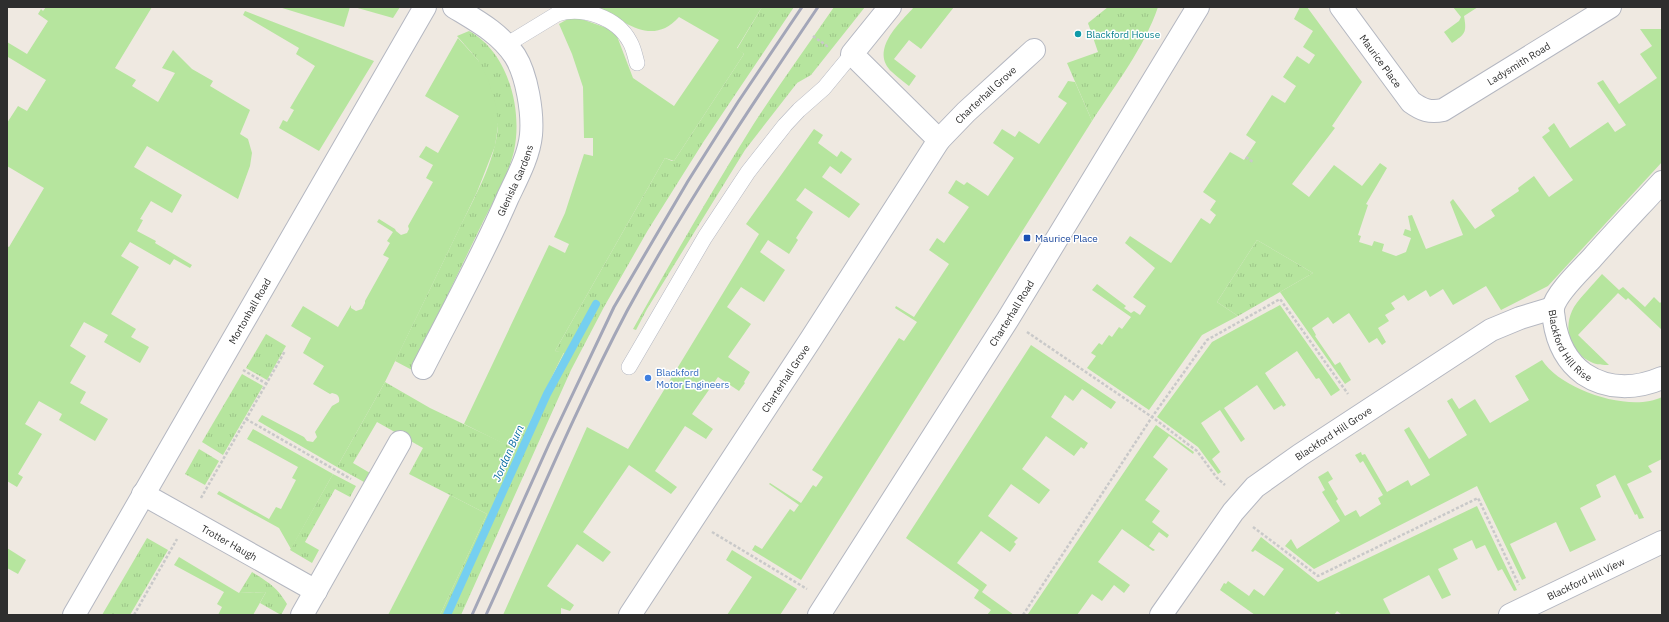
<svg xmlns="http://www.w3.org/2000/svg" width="1669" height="622" font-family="'IBM Plex Sans',sans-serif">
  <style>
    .grass { fill: url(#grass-tufts) }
    .garden { fill: #b6e59e }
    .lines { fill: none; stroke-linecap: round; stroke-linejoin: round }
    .stream { stroke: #75cff0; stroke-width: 8 }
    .lane-casing { stroke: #b4b7c1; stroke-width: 16 }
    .street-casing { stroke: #b4b7c1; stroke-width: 24 }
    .secondary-casing { stroke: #b4b7c1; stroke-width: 24 }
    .path { stroke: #c9c9c9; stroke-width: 2.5; stroke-dasharray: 3 2; stroke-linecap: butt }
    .lane { stroke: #fff; stroke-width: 15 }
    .street { stroke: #fff; stroke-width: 22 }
    .secondary { stroke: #fff; stroke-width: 22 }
    .rail { stroke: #a3a6b8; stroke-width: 3 }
    .culture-dot { fill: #0f9aa8; stroke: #fff; stroke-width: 1.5 }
    .transit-dot { fill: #1a4fb4; stroke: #fff; stroke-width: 1.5 }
    .shop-dot { fill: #3f7fe0; stroke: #fff; stroke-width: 1.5 }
    .labels { text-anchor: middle; stroke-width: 3; stroke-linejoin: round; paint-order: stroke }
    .culture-label { font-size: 10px; fill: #0d838f; stroke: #fff; text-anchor: start }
    .street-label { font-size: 10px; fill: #2e2e2e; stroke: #fff }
    .transit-label { font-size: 10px; fill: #164399; stroke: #fff; text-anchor: start }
    .shop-label { font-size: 10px; fill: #366cbe; stroke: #fff; text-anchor: start }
    .water-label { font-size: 11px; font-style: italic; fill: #0d6fa3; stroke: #fff }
  </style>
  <defs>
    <pattern id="grass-tufts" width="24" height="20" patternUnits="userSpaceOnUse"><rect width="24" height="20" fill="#b6e59e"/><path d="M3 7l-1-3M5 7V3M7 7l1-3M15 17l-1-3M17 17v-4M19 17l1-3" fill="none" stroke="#9dc588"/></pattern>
  </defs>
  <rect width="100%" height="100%" fill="#efe9e1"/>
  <g class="grass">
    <path d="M762,7H794L704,141L648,230L604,307L571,370L461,615H440L487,514L409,474L423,448L377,422L353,463L370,473L364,482L337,467L385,382L430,408L516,449L564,353L555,351L665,158L672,161H674L744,54L737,49Z"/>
    <path d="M834,7H865L811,75L797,83L745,150L647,309L636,330L633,329C672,260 711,192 753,125C779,85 807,46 834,7Z"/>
    <path d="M1108,7H1158C1144,48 1116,84 1092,121L1067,63L1098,52L1088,23Z"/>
    <path d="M469,31C508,52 523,109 514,151C508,177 492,203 480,228C457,275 435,322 412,370L395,361C416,318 437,275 458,231C474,198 495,163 498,126L478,60L457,36Z"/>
    <path d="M1257,240L1313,273L1238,316L1217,302Z"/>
    <path d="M266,334L286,346L267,380L246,368Z"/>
    <path d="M242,374L263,386L223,455L202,442Z"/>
    <path d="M199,449L219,461L205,485L185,474Z"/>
    <path d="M333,474L356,486L350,497L335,489L305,542L319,550L312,563L290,550Z"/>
    <path d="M147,538L168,550L130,615H102Z"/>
    <path d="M252,572C268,582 277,587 287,604L281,615L260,603L266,592L239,593Z"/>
  </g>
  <g class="garden">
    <path d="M46,7H152L115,68L136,80L132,86L158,102L175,73L162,68L173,50L192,69L213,81L210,86L250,110L240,134L248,139L252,153L250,166L238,199L147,146L134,167L182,195L172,213L151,201L140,219L143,220L137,231L156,241L155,243L192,265L190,268L174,259L170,265L130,242L121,256L139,267L111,314L136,329L131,337L149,347L140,363L104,342L108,335L84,322L70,346L86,356L70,383L86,392L80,403L108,419L95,441L59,420L62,414L39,401L25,424L42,434L18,474L23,477L17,487L7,481V246L9,247L44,188L7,166V123L18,106L27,111L46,80L8,57L7,58V42L27,54L48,21L38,14L41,9L43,11Z"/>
    <path d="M279,7H350L344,27Z"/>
    <path d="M354,7H400L393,18Z"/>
    <path d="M598,7H762L737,48L744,54L674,161L665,158L555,351L564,352L516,450L464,424L549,245L565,253L569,244L554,237L565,213L584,154L593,156V138H584L583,87L572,54L559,24L573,16L615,31L633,78L674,106L719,40L679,17C652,47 625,22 598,7Z"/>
    <path d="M914,7H954L921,49L909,40L894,59L916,76L909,86C903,81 897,77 892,72C869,50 900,23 914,7Z"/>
    <path d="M1300,7H1307L1362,82L1332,126L1335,128L1292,184L1309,197L1334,165L1362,186L1380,163L1387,168L1366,204L1368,205L1358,235L1361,236L1359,242L1372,246L1374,241L1384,244L1382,251L1396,256L1406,252L1411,238L1403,235L1405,229L1411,231L1408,216L1412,215L1426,249L1463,235L1450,202L1453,199L1475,229L1495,216L1491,210L1519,191L1518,188L1534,176L1549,197L1573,180L1542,137L1550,131L1548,128L1554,123L1570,148L1608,122L1615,132L1626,125L1597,83L1603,80L1619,104L1657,78L1640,54L1652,46L1640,29H1662V162L1548,286L1501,310L1486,286L1453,305L1443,289L1430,297L1426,290L1408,301L1404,295L1391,303L1395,309L1385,315L1389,321L1378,328L1386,342L1382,345L1377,338L1369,343L1349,313L1333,324L1328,317L1312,328L1316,335L1315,336L1335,365L1340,362L1351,380L1345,384L1280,292L1313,273L1257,240L1217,302L1238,316L1202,335L1149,410L1087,368L1096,356L1091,353L1099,343L1102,345L1109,335L1112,337L1119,327L1122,329L1131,317L1092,290L1097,284L1126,306L1124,308L1131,313L1134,311L1140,315L1146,306L1133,297L1155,268L1125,243L1130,236L1171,263L1201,218L1210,224L1216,215L1210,210L1216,201L1203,192L1230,152L1244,160L1256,142L1246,135L1272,95L1285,103L1296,86L1283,77L1297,56L1309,64L1315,55L1303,47L1313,31L1294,19Z"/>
    <path d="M1453,7H1478L1464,16C1467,33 1465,34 1452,43L1444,32L1459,21L1461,17Z"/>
    <path d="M245,11L374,61L319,151L279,128L283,120L287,122L294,110L290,108L315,66L296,54L299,48L243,15Z"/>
    <path d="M458,38L478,60L488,79L496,106L498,126L495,146L477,192L420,310L385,382L337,467L258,421L262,415L304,437L307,441L313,442L317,437L315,432L332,406L339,402C340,397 338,394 332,393L330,394L313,384L324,366L303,353L311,338L291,326L303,306L338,327L351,305V308L356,311L362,309L365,303V301L389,258L383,255L390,243L387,241L393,232L377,222L379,219L395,229L396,231L401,235L407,233L409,229L408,226L433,182L426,178L433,165L419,157L426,146L438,153L459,116L425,96Z"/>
    <path d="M1068,81L1075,82L1092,121L801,580L752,550L755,545L762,549L790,509L794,512L799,505L769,484L770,483L801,503L813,485L816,487L823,477L812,470L899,338L904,341L917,322L895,308L896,306L914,317L949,264L929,250L937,238L944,243L969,207L948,193L956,180L964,185L967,182L988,196L1014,158L993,143L1002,129L1015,137L1019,131L1039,144L1067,103L1058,97Z"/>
    <path d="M814,129L823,135L818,143L837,157L841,151L852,159L841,174L830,166L822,177L860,204L849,218L805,188L796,200L813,212L796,238L798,240L789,254L768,240L760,252L785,270L764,302L741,287L727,307L751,324L728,357L750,372L744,382L745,383L739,391L718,377L692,414L713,429L706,439L685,426L655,471L677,487L671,494L629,465L583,532L611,552L603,562L577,544L547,586L574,605L570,611L561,608V615H503L587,427L628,449L759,234L746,224Z"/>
    <path d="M1602,274L1619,290L1623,287L1645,307L1654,297L1660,303L1662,301V330L1628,298L1626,300L1618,293L1578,335L1609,365C1604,365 1596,365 1591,362C1570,352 1562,328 1574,307C1582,295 1593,285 1602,274Z"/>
    <path d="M1280,305L1340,390L1331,396L1319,378L1316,379L1297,351L1265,373L1286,405L1283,407L1282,405L1274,410L1257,385L1224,408L1245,439L1241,442L1220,410L1201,423L1220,452L1212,459L1221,472L1218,474L1198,447L1157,417L1212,342Z"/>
    <path d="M1031,345L1116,402L1111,409L1082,389L1073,401L1065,395L1051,417L1088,443L1084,449L1081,447L1074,456L1046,436L1022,469L1050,490L1039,504L1011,484L988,516L1018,538L1014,542L1016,544L1010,552L981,531L957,563L987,585L982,592L1014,615H987L991,610L974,598L979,590L906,538Z"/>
    <path d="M1542,360C1561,390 1630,413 1662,397V459L1648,466L1652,472L1627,484L1644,518L1639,519L1637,514L1635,515L1615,475L1596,485L1601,497L1580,508L1596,540L1570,552L1556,522L1510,544L1526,578L1522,580L1477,486L1314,569L1285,546L1291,539L1297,549L1340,521L1322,492L1325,490L1318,477L1328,471L1333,479L1328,482L1338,499L1336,501L1345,516L1356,510L1360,517L1381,504L1378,498L1383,495L1363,461L1360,463L1355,455L1361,452L1362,455L1365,454L1387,492L1408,480L1411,486L1430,475L1404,430L1409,427L1429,459L1467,435L1447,401L1452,398L1459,409L1475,399L1490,423L1529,400L1515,376Z"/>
    <path d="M1156,425L1194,452L1193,454L1169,436L1153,457L1168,469L1145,500L1160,511L1152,522L1169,535L1167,538L1159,532L1149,546L1155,550L1153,551L1122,529L1098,562L1130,585L1124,593L1114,585L1102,601L1092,594L1077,615H1030L1028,614Z"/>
    <path d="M253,429L333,474L291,549L279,528L217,494L219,491L269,519L276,507L281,509L296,480L292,478L298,467L247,439Z"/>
    <path d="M450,495L487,514L440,615H388Z"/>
    <path d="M1477,506L1517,590L1514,591L1502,569L1498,571L1485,545L1476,549L1472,540L1453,549L1458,559L1438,569L1451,595L1442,599L1429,575L1383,599L1391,615H1342L1337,611L1334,615H1255L1220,590L1224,583L1226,584L1228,581L1249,596L1254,589L1264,596L1284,569L1255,550L1253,552L1251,551L1261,537L1318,582Z"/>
    <path d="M7,548L26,560L18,574L7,568Z"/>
    <path d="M732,550L797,589L780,615H727L752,577L726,560Z"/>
    <path d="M179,557L239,593L266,592L253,615H218L222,607L217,604L224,592L174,565Z"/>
  </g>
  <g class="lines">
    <path class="stream" d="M447,615L547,394L596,304"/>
    <defs>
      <g id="lane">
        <path d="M506,45L557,14C582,6 617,17 630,42C634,49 635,56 637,63"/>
        <path d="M629,367L705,237L748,172L785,125L799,110L824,88L852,54"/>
      </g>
      <g id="street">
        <path id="s1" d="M1341,7L1411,102C1422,110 1430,113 1443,110L1610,7"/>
        <path id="s2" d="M939,140L966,112L1034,50"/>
        <path id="s3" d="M1662,182C1639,207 1615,232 1592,258C1582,269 1556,293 1553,308C1552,311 1554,316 1554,320C1557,341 1566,361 1584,374C1608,390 1636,389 1662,378"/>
        <path id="s4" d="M423,368C452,311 483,255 508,197C517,178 529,156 531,135C533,113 527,75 515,56C500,33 477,21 454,7"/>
        <path id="s5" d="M143,494L316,591"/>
        <path id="s6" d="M74,615L425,7"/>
        <path d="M302,615L400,442"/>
        <path id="s7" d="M630,615L811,339L939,140L852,54L890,7"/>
        <path id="s8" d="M1161,615L1233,512L1255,487L1300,455L1491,330L1520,318L1553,308"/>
        <path id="s9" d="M1510,615L1662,542"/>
      </g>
      <g id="secondary">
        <path id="s10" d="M819,615L1008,319L1198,7"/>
      </g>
    </defs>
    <use href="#lane" class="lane-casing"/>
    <use href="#street" class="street-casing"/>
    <use href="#secondary" class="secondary-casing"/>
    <g class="path">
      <path d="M813,36L827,46L829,44"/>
      <path d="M1246,157L1254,163"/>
      <path d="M1027,332L1152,417L1207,340L1280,299L1348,394"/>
      <path d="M243,370L267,384"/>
      <path d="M246,419L351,479"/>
      <path d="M201,498L285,351"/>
      <path d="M1253,527L1318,576L1478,498L1519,585"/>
      <path d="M712,532L807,589"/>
      <path d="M134,615L177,539"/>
      <path d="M1023,615L1152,417L1197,451L1217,478L1225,485"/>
    </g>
    <use href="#lane" class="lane"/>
    <use href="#street" class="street"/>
    <use href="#secondary" class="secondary"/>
    <g class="rail">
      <path d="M472,615L549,444L614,307L688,181L738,102L802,7"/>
      <path d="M486,615C532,514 575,410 627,311C684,206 751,106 818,7"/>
    </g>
  </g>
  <circle class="culture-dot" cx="1078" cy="34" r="4"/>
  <rect class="transit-dot" x="1023" y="234" width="8" height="8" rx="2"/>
  <circle class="shop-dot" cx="648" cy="378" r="4"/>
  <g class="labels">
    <g class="culture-label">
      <text x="1086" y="38">Blackford House</text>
    </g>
    <g class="street-label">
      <text dy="4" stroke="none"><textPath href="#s1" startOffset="67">Maurice Place</textPath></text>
      <text dy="4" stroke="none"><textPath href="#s1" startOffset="241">Ladysmith Road</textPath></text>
      <text dy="4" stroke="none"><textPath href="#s2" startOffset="65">Charterhall Grove</textPath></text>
      <text dy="4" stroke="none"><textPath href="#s4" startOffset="209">Glenisla Gardens</textPath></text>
      <text dy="4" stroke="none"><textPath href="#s6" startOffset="351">Mortonhall Road</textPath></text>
      <text dy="4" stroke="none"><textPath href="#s10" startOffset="358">Charterhall Road</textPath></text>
      <text dy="4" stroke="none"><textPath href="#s3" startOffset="210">Blackford Hill Rise</textPath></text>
      <text dy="4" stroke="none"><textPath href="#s7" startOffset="283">Charterhall Grove</textPath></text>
      <text dy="4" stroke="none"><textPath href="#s8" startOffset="254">Blackford Hill Grove</textPath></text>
      <text dy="4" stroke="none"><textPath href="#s5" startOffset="99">Trotter Haugh</textPath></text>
      <text dy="4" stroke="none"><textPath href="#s9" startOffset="84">Blackford Hill View</textPath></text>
    </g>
    <g class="transit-label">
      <text x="1035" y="242">Maurice Place</text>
    </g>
    <g class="shop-label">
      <text x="656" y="376">Blackford<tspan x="656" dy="12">Motor Engineers</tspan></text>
    </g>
    <g class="water-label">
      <text transform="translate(508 453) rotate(-66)" y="4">Jordan Burn</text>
    </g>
  </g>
  <rect width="1669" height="622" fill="none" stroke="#2e2e2e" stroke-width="16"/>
</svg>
